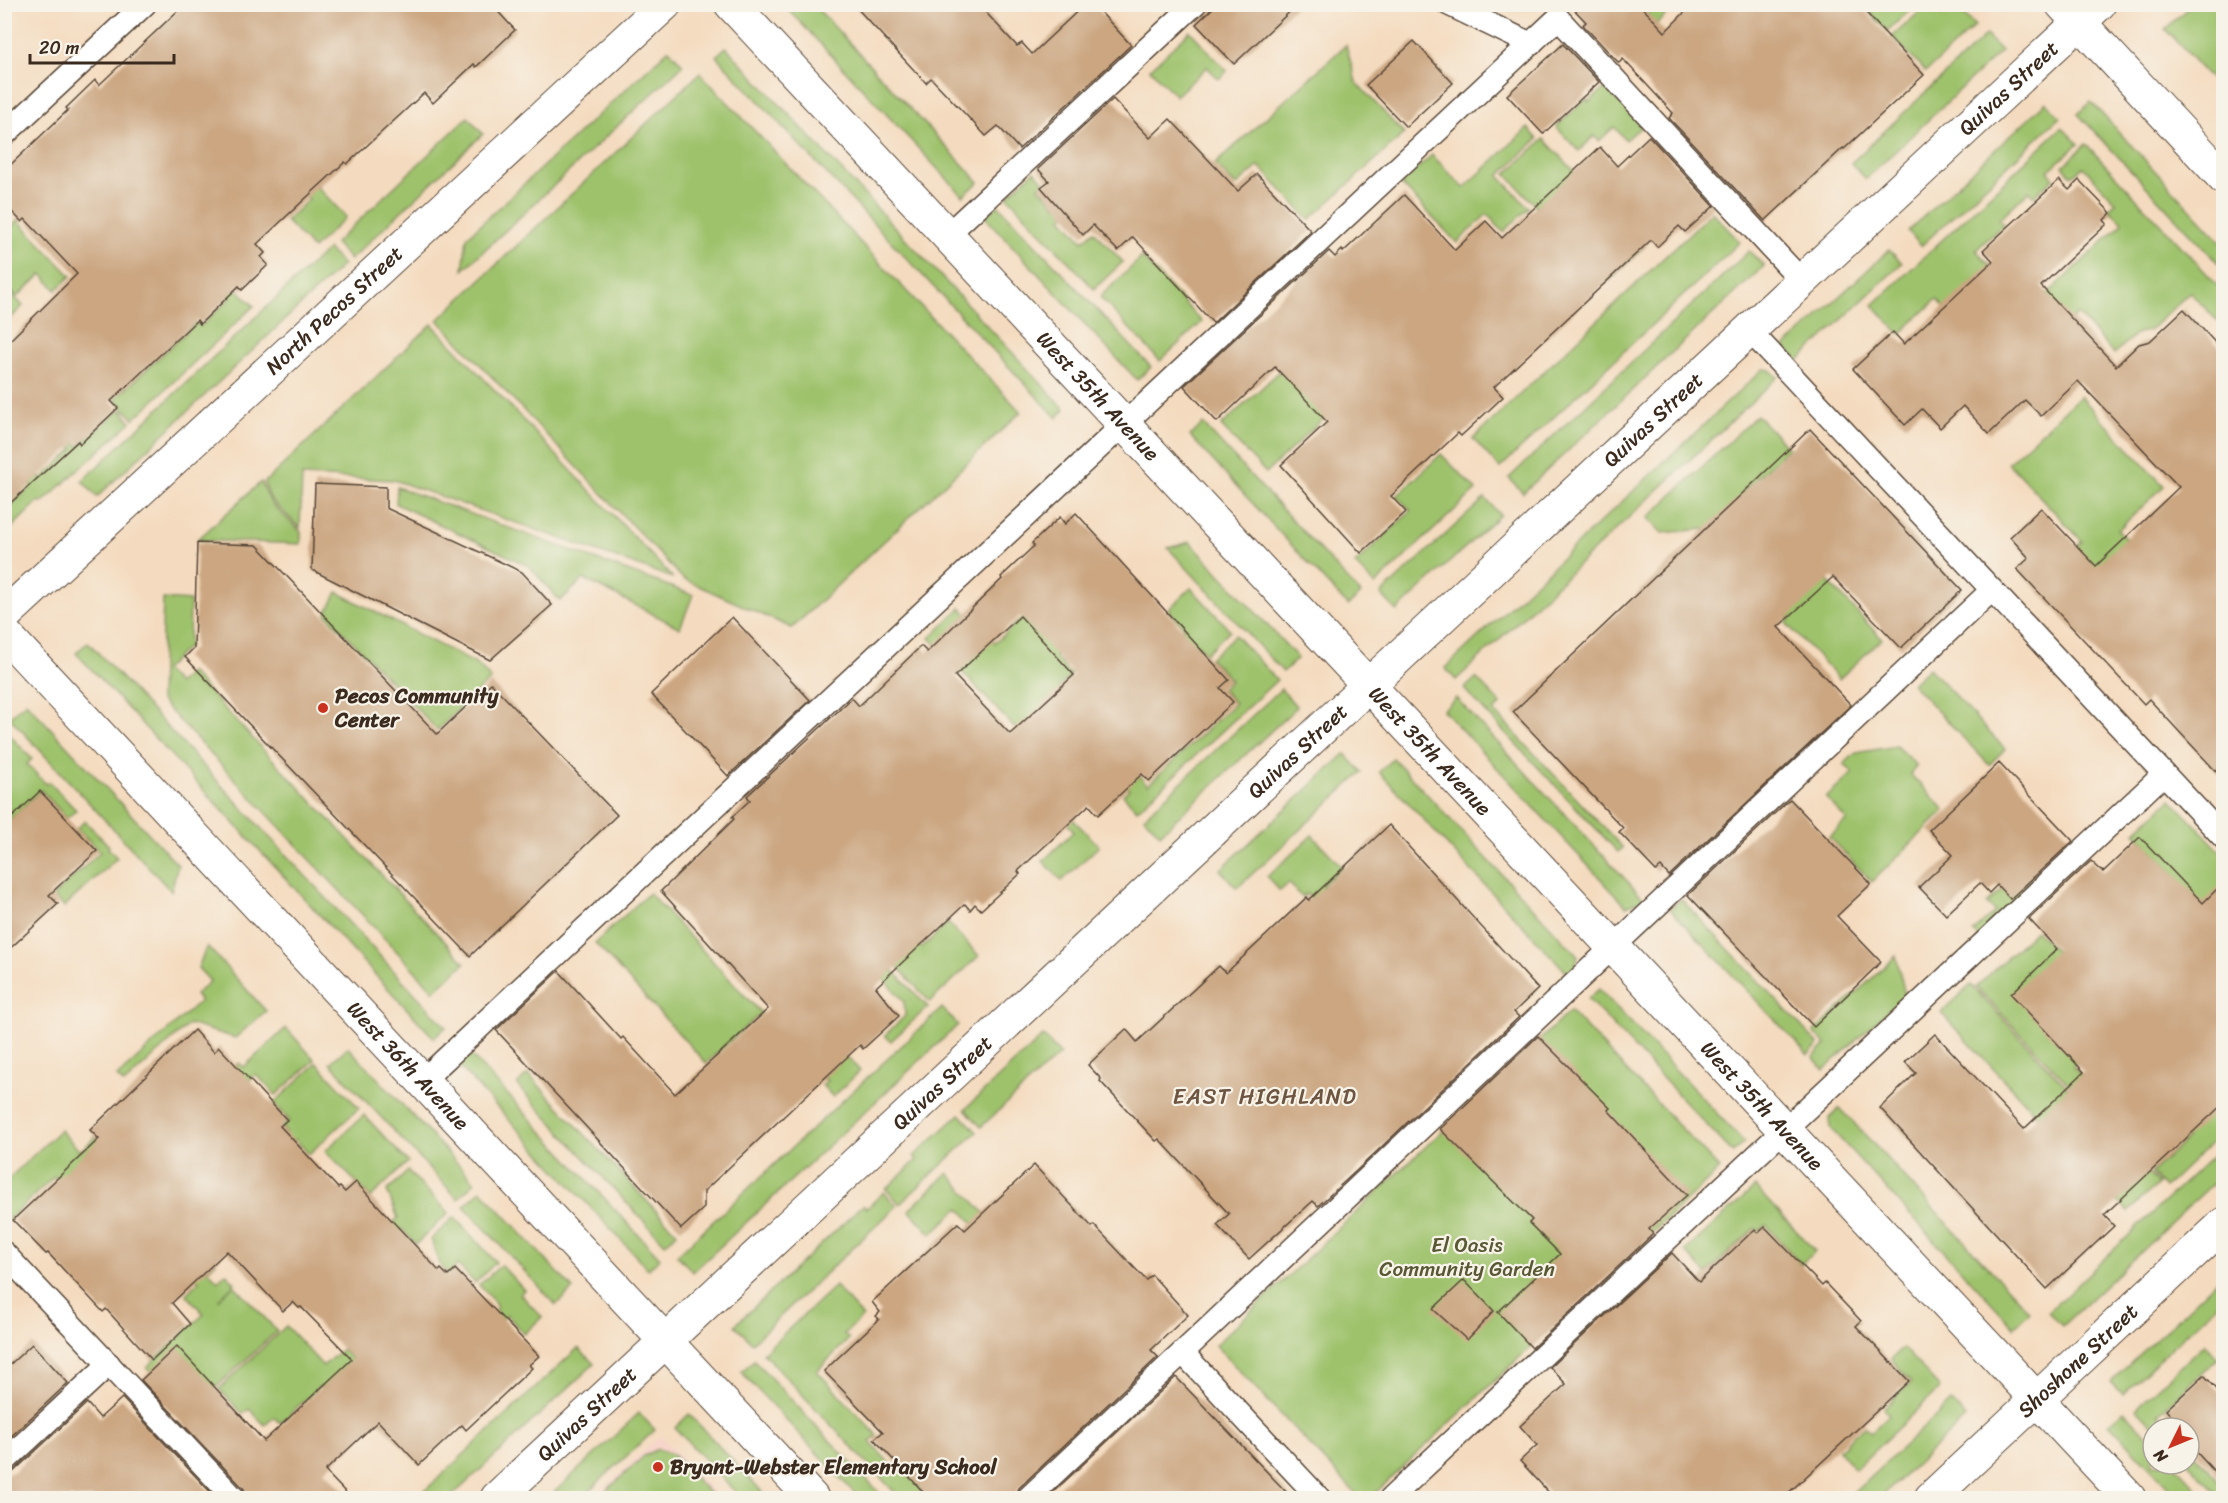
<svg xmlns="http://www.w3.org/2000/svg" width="2228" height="1503" font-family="Sriracha,sans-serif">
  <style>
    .built { fill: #f7d1c7 }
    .green { fill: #9ec26c; stroke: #6c7645; stroke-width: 1.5 }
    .building { fill: #cba681; fill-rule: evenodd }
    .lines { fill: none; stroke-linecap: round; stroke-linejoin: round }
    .service-casing { stroke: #574536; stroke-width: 25 }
    .minor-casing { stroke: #574536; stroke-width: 35 }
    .tertiary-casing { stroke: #574536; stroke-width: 35 }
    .service { stroke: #fff; stroke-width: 22 }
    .minor { stroke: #fff; stroke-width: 33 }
    .tertiary { stroke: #fff; stroke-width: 33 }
    .poi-dot { fill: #c8321e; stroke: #f7f3e8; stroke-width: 2 }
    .labels { text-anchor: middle; stroke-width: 4.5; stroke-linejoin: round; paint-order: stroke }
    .street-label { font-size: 21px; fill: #3b2a1e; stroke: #f7f3e8 }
    .poi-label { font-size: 21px; font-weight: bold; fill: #3b2a1e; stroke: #f7f3e8; text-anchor: start }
    .park-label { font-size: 21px; fill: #595835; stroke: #f7f3e8 }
    .neighbourhood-label { font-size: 22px; letter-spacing: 1.5px; fill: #6d5541; stroke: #f7f3e8 }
  </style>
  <rect width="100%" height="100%" fill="#f7f3e8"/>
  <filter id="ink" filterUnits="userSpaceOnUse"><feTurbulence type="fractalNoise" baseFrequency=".0167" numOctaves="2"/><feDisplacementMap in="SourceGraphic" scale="12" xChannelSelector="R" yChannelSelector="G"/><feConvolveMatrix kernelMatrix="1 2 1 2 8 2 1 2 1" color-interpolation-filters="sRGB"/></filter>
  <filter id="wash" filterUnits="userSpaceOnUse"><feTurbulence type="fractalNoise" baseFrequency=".008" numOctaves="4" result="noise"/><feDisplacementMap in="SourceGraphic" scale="24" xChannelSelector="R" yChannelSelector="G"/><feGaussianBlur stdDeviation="1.35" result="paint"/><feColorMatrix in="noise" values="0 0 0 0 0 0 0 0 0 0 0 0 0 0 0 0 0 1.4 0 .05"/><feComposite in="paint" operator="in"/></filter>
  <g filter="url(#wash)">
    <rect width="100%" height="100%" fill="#f4dbbf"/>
    <path class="built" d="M660,1436L719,1498H594Z"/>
    <g class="green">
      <path d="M2192,4L2223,5V92L2165,29Z"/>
      <path d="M784,5H814L979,182L963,196Z"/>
      <path d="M1641,5H1677L1627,51L1615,48L1650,15Z"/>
      <path d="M1863,5H1916L1887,31Z"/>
      <path d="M1927,5H1955L1975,26L1926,72L1892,37Z"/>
      <path d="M1190,31L1227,71L1219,79L1207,67L1176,96L1150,69Z"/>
      <path d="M1986,35L2001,51L1866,179L1851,163Z"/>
      <path d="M1346,45L1356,82L1404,134L1309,220L1259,166L1236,186L1215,164Z"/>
      <path d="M726,47L1065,409L1057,418L716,56Z"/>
      <path d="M669,49L683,65L463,270L467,237Z"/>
      <path d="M193,55L346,217L313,249L286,221L309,199L229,115Z"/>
      <path d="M700,73L1021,412L792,628L683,579L438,320Z"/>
      <path d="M1605,88L1642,126L1626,140L1614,127L1599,141L1594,136L1579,151L1556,127L1586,99L1589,102Z"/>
      <path d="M2046,102L2060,117L1921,246L1908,231Z"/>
      <path d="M2091,102L2223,244V268L2078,114Z"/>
      <path d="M468,117L483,134L350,260L335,243Z"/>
      <path d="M2062,127L2078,144L2048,171L2054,178L2034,196L2029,191L1999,219L2004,224L1976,250L2046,324L1969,334L1937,299L1900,334L1873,305Z"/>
      <path d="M1528,128L1538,139L1499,176L1529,208L1503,232L1487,214L1457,243L1401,184L1432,155L1464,188Z"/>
      <path d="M1544,139L1645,246L1608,282L1506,174Z"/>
      <path d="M2086,144L2223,291V324L2222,326L2190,292L2149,331L2137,333L2114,354L2078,314L2063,328L2039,302L2123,223L2109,209L2116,202L2083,167L2072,176L2063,166Z"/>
      <path d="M1034,171L1044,181L1039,187L1057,207L1068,197L1075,205L1062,218L1083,241L1094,231L1123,262L1094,289L1007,196Z"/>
      <path d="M998,205L1151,367L1137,380L985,217Z"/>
      <path d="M1712,212L1740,242L1500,468L1473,439Z"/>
      <path d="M18,220L71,276L56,290L42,274L17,297L5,284V233Z"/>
      <path d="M328,249L343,265L97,497L82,481Z"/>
      <path d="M1889,250L1902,263L1798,361L1785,347Z"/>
      <path d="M1749,251L1764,266L1523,493L1509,478Z"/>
      <path d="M1142,257L1202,322L1160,361L1100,297Z"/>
      <path d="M234,286L254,306L134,419L115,399L196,323L201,326L230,298L226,293Z"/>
      <path d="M5,287L23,306L5,324Z"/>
      <path d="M432,324L673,578L394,480L302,476L300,528L271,500L264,483Z"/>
      <path d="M1299,353L1343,400L1266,473L1221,426Z"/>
      <path d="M1763,369L1770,370L1778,377L1456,680L1445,668Z"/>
      <path d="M2080,396L2164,486L2118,530L2212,629L2179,660L2074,549L2082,541L2008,463Z"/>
      <path d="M121,409L131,422L42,503L39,501L6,533L5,510L32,486L22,475L30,467L41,479L74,449L63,437L67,433L79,446Z"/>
      <path d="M1757,415L1788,448L1743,491L1882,639L1839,679L1786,623L1790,619L1705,529L1662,533L1648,518Z"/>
      <path d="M1203,424L1361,594L1348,606L1190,436Z"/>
      <path d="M1441,454L1476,490L1375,585L1355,564L1411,511L1397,496Z"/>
      <path d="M261,482L271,503L301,532V544L197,540Z"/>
      <path d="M397,487L693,595L680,628L584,579L560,601L529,566L396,504Z"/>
      <path d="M1485,498L1500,515L1397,611L1381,594Z"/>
      <path d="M1190,542L1298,658L1283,672L1168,548Z"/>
      <path d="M1191,588L1230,630L1206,653L1197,644L1189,652L1175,635L1184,627L1168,610Z"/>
      <path d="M337,592L478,665L491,679L437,730L326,614Z"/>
      <path d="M163,599L190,601L189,646L164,670L178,684L190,672L465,963L434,991L160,700Z"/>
      <path d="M961,608L995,643L1029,611L1064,648L1055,657L1071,675L1059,687L1087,717L1054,770L930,638Z"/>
      <path d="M1235,635L1277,680L1137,810L1123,795L1129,789L1118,778L1130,766L1148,785L1235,703L1222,689L1231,680L1210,658Z"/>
      <path d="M88,642L446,1027L434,1038L76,653Z"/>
      <path d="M1929,668L2005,749L1989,765L1912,684Z"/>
      <path d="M1476,678L1501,704L1494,711L1623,848L1618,852L1464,689Z"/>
      <path d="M1281,689L1297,707L1160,834L1144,817Z"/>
      <path d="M1456,698L1644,899L1626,906L1443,710Z"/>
      <path d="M26,702L178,865L171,891L9,717Z"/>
      <path d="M5,730L32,759L27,764L46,784L49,782L76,810L67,818L41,790L5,824Z"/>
      <path d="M1896,746L1917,766L1910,774L1945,810L1872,882L1829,837L1847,820L1826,798L1853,773L1844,764L1856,753Z"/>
      <path d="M1345,754L1362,772L1237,888L1220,870Z"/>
      <path d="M1393,758L1578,956L1574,970L1569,975L1379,772Z"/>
      <path d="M2171,799L2223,854V955L2200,978L2182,882L2135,832Z"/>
      <path d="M1061,807L1099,846L1062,881L1043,861L1074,831L1056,812Z"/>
      <path d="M85,821L109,846L108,848L117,858L64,907L53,896L100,852L77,828Z"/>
      <path d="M2062,834L2078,850L1981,940L1973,932L1995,912L1987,904Z"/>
      <path d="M1312,835L1342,867L1322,886L1400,970L1387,980L1307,894L1302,897L1289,883L1280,891L1267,877Z"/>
      <path d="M649,893L761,1013L706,1063L595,943Z"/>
      <path d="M1681,899L1819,1045L1808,1055L1670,909Z"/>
      <path d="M948,923L979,956L930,1002L895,964L917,943L922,948Z"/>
      <path d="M2036,930L2075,971L2086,1053L2073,1066L2085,1079L2074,1090L1976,987Z"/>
      <path d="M207,946L266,1011L235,1038L189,1024L124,1084L117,1077L200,1001L195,995L210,981L198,968Z"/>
      <path d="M1896,956L1905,995L1824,1070L1813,1057L1826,1045L1814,1032Z"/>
      <path d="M892,969L928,1007L891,1041L885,1035L905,1016L904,1001L883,978Z"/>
      <path d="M1971,985L2158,1184L2128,1212L1941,1013Z"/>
      <path d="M1599,989L1744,1142L1733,1153L1588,999Z"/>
      <path d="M942,1008L958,1025L693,1272L677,1255Z"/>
      <path d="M1570,1011L1720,1169L1370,1498H1360L1215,1345Z"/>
      <path d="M807,1014L860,1071L833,1097L822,1085L827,1081L784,1035Z"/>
      <path d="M286,1028L315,1060L276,1095L256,1074L178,1146L233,1068L239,1063L244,1067Z"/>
      <path d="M1043,1036L1060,1054L981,1127L965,1109Z"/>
      <path d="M348,1047L475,1182L458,1199L330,1063Z"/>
      <path d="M469,1053L660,1258L648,1269L457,1064Z"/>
      <path d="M317,1063L359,1108L309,1154L295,1139L225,1203L219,1196L287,1133L282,1127L289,1120L274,1103Z"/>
      <path d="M528,1074L677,1233L665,1244L517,1085Z"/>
      <path d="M2223,1092V1132L2164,1188L2151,1173L2187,1139L2181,1132Z"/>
      <path d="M1840,1108L2030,1312L2014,1327L1830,1128L1829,1118Z"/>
      <path d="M960,1114L977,1132L900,1204L886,1189L917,1160L914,1156Z"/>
      <path d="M364,1115L408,1162L371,1197L325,1151Z"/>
      <path d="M60,1130L80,1151L95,1137L107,1150L90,1214L55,1176L8,1220L5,1217V1182Z"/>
      <path d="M2223,1146V1174L2062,1326L2048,1312Z"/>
      <path d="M408,1171L449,1213L416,1244L402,1229L392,1238L384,1231L398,1218L387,1191Z"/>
      <path d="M948,1173L1000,1230L990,1240L959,1208L931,1234L909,1210Z"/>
      <path d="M1755,1187L1815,1251L1801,1264L1766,1225L1759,1231L1755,1228L1706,1274L1685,1251Z"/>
      <path d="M481,1190L573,1289L556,1305L464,1206Z"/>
      <path d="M884,1192L897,1206L752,1343L735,1325L863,1205L867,1208Z"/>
      <path d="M454,1217L496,1262L475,1283L458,1265L448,1274L440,1265L431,1239Z"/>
      <path d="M195,1240L216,1262L208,1270L218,1281L226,1273L235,1283L218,1300L234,1285L277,1331L189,1412L147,1367L204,1314L186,1294L199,1281L172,1253Z"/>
      <path d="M501,1265L524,1290L520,1294L542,1317L524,1334L507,1315L496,1325V1304L479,1285Z"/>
      <path d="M2223,1275V1299L2123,1394L2111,1382Z"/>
      <path d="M835,1286L863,1317L844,1334L849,1339L817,1371L877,1435L870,1442L897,1471L958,1414L980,1435L913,1498H900L763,1353Z"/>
      <path d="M286,1326L323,1366L342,1349L391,1401L361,1429L320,1386L280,1423L274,1417L265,1425L249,1409L243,1414L219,1389Z"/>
      <path d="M2204,1344L2218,1358L2158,1414L2171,1428H2155L2136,1408Z"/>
      <path d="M578,1348L594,1364L450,1498H417Z"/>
      <path d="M1903,1348L1940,1388L1855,1469L1838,1450L1864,1426L1871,1432L1889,1415L1884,1408L1911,1382L1891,1359Z"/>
      <path d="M754,1360L884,1498H859L741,1372Z"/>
      <path d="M1951,1402L1966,1418L1880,1498H1848Z"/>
      <path d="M2124,1411L2153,1442V1464H2174L2206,1498H2179L2109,1424Z"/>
      <path d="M639,1413L655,1430L581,1498H548Z"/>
      <path d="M689,1414L768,1498H741L675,1428Z"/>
      <path d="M2189,1448L2223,1485V1498H2221L2189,1464Z"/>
      <path d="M658,1449L672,1454L714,1498H598L644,1456Z"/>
    </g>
    <g id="blocks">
      <g class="building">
        <path d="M185,4H491L515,30L476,67L474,64L433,103L424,93L347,164L345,162L306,198L257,244L265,253L261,257L268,265L242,290L239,286L200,324L197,320L111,401L118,408L80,444L78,441L4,509V346L77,274L25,219L22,222L4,204V171L68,110L66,108L95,80L99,85Z"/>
        <path d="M853,4H978L1017,46L1022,43L1032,54L1085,4H1093L1131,45L1019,149L998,126L986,136L931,78L926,83Z"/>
        <path d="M1217,4H1298L1234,64L1196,24Z"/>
        <path d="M1569,4H1639L1665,32L1693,4H1858L1924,75L1844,149L1843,148L1765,221L1669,118L1673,113L1623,59L1619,63L1583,25L1586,22Z"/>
        <path d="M1414,41L1453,83L1406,127L1366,85Z"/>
        <path d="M1563,44L1599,82L1543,134L1507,95Z"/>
        <path d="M1113,99L1150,138L1170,119L1238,191L1257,174L1311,231L1213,323L1133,237L1118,251L1093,225L1083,235L1041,187L1049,181L1038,169Z"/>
        <path d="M1649,136L1714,206L1685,232L1679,226L1657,247L1651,240L1494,387L1503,397L1461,436L1458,433L1391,496L1406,512L1361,553L1281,465L1327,422L1275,367L1217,422L1184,386L1329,251L1335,257L1342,250L1343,252L1404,195L1455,250L1486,221L1502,238L1600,147L1617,166Z"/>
        <path d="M2059,180L2069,190L2079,180L2111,213L2104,220L2107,224L2041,286L2116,366L2139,344L2150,341L2184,309L2223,351V779L2149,699L2144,704L2017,569L2029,558L2010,537L2041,508L2096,566L2179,487L2078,381L2041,416L2025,400L1989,434L1963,406L1940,428L1922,409L1905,425L1853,369L1893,332L1904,344L1993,261L1983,250Z"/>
        <path d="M1810,429L1962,590L1901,648L1833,577L1778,627L1851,705L1669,876L1661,867L1656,871L1619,832L1623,828L1513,712Z"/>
        <path d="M315,484L386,487V508L522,572L552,605L490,660L312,570Z"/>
        <path d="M1076,513L1229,680L1220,688L1233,702L1149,781L1142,774L1098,815L1089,805L1018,871L1020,874L981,910L975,904L970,910L965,904L876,987L899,1016L863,1049L860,1045L704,1191V1208L681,1229L496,1030L559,971L621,1039L623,1037L675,1094L768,1009L661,891L734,819L732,817L750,800L747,796L852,698L859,706L921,646L927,652L1002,579L1001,577L1034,546L1032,543L1060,517L1065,524ZM1020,616L1074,675L1010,734L955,676Z"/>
        <path d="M197,543L257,545L437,734L491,683L617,815L470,956L185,657L194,648Z"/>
        <path d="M732,617L810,700L728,776L651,694Z"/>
        <path d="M1999,763L2073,841L2010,899L1997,885L1989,893L1980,883L1946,915L1919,887L1953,855L1929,830Z"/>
        <path d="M40,791L97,851L49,895L58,904L4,954V825Z"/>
        <path d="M1790,799L1871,884L1837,916L1881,962L1814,1027L1688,895Z"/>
        <path d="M1389,825L1538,989L1514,1012L1519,1017L1355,1172L1318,1206L1313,1201L1249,1259L1217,1225L1229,1214L1159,1139L1156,1141L1100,1081L1101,1079L1088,1065L1126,1029L1137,1042L1219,966L1226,973L1307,897L1309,900Z"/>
        <path d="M2140,837L2203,903L2223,883V1104L2104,1215L2114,1226L2047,1289L1880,1108L1916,1073L1905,1062L1935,1034L2024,1129L2084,1072L2011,994L2057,949L2029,919L2091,861L2103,872Z"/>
        <path d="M194,1030L214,1052L219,1047L287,1120L280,1126L338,1188L340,1187L345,1192L356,1182L439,1271L441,1269L448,1276L455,1269L539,1356L529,1365L532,1368L466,1430L462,1425L419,1465L378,1421L325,1471L351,1498H247L244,1489L141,1380L177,1346L264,1441L352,1359L301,1307L299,1308L293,1302L283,1311L227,1251L172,1303L190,1324L152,1360L106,1309L103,1312L48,1253L46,1254L13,1220L99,1139L90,1130Z"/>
        <path d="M1538,1036L1610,1108L1608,1110L1687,1195L1649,1229L1653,1234L1532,1348L1498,1312L1560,1254L1529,1223L1532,1220L1440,1129Z"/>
        <path d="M1034,1165L1092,1227L1094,1225L1146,1280L1152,1275L1188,1315L1151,1350L1158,1357L1019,1488L1015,1498H929L874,1439L883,1432L824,1371L879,1319L876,1316L880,1312L872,1302L958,1223L965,1230Z"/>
        <path d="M1765,1227L1822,1286L1825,1283L1861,1321L1856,1326L1909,1381L1783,1498H1554L1520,1461L1537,1445L1520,1426L1566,1384L1550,1367L1672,1253L1699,1282L1755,1229L1758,1233Z"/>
        <path d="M1464,1280L1494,1311L1467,1340L1433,1309Z"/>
        <path d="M32,1344L68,1383L4,1443V1370Z"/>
        <path d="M2204,1375L2223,1396V1481L2189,1444V1428H2174L2171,1425L2176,1421L2166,1410Z"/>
        <path d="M1176,1377L1292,1498H1047Z"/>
        <path d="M122,1398L216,1498H4V1475L13,1472L87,1403L100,1418Z"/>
      </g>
    </g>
  </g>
  <g filter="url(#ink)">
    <use href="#blocks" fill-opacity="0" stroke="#574536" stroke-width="1.5"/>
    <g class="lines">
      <defs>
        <g id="service">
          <path d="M1448,4L1531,44"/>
          <path d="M4,135L145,4"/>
          <path d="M947,235L1195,4"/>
          <path d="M1749,330L2224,838"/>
          <path d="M422,1081L1558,18L1802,281"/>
          <path d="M4,1253L234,1498"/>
          <path d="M1183,1353L1319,1498"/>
          <path d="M4,1462L109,1364"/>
          <path d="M1028,1498L1992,590"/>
          <path d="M1391,1498L2164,774"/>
        </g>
        <g id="minor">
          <path id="s1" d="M731,4L2129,1498"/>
          <path d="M2062,4L2224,178"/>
          <path id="s2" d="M4,633L812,1498"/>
          <path id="s3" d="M497,1498L2099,4"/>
          <path id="s4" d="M1931,1498L2224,1224"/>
        </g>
        <g id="tertiary">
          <path id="s5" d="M4,616L665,4"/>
        </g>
      </defs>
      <use href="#service" class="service-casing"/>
      <use href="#minor" class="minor-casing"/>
      <use href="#tertiary" class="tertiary-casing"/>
      <use href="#service" class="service"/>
      <use href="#minor" class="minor"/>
      <use href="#tertiary" class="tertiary"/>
    </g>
  </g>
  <g class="poi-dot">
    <circle cx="323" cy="708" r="6"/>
    <circle cx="658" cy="1467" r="6"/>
  </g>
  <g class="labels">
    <g class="street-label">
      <text dy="7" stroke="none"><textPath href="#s3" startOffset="2067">Quivas Street</textPath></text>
      <text dy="7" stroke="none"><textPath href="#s5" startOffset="450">North Pecos Street</textPath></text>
      <text dy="7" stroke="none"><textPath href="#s1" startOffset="537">West 35th Avenue</textPath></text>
      <text dy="7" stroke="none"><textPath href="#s3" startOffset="1581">Quivas Street</textPath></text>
      <text dy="7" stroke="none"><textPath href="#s3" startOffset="1095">Quivas Street</textPath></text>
      <text dy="7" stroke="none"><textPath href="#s1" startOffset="1023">West 35th Avenue</textPath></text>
      <text dy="7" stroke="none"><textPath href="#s2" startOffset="592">West 36th Avenue</textPath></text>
      <text dy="7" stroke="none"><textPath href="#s3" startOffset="609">Quivas Street</textPath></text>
      <text dy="7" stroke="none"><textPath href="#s1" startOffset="1509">West 35th Avenue</textPath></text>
      <text dy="7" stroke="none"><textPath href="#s4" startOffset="201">Shoshone Street</textPath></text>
      <text dy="7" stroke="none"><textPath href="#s3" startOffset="123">Quivas Street</textPath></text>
    </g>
    <g class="poi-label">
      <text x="335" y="703">Pecos Community<tspan x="335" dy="24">Center</tspan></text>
      <text x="670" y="1474">Bryant-Webster Elementary School</text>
    </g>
    <g class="park-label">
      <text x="1467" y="1252">El Oasis<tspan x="1467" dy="24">Community Garden</tspan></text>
    </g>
    <g class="neighbourhood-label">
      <text x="1265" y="1104">EAST HIGHLAND</text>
    </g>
  </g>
  <rect width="2228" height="1503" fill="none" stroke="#f7f3e8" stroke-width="24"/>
  <g transform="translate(2171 1446) rotate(227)"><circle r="28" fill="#f7f3e8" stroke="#aca397" stroke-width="1.5"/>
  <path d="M0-4.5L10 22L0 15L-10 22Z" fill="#c8321e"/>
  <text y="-9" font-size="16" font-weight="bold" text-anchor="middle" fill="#3b2a1e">N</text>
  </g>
  <path d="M30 54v9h144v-9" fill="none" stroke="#3b2a1e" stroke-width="3"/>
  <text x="39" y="54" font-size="18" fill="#3b2a1e" stroke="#f7f3e8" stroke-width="4.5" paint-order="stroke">20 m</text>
</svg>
